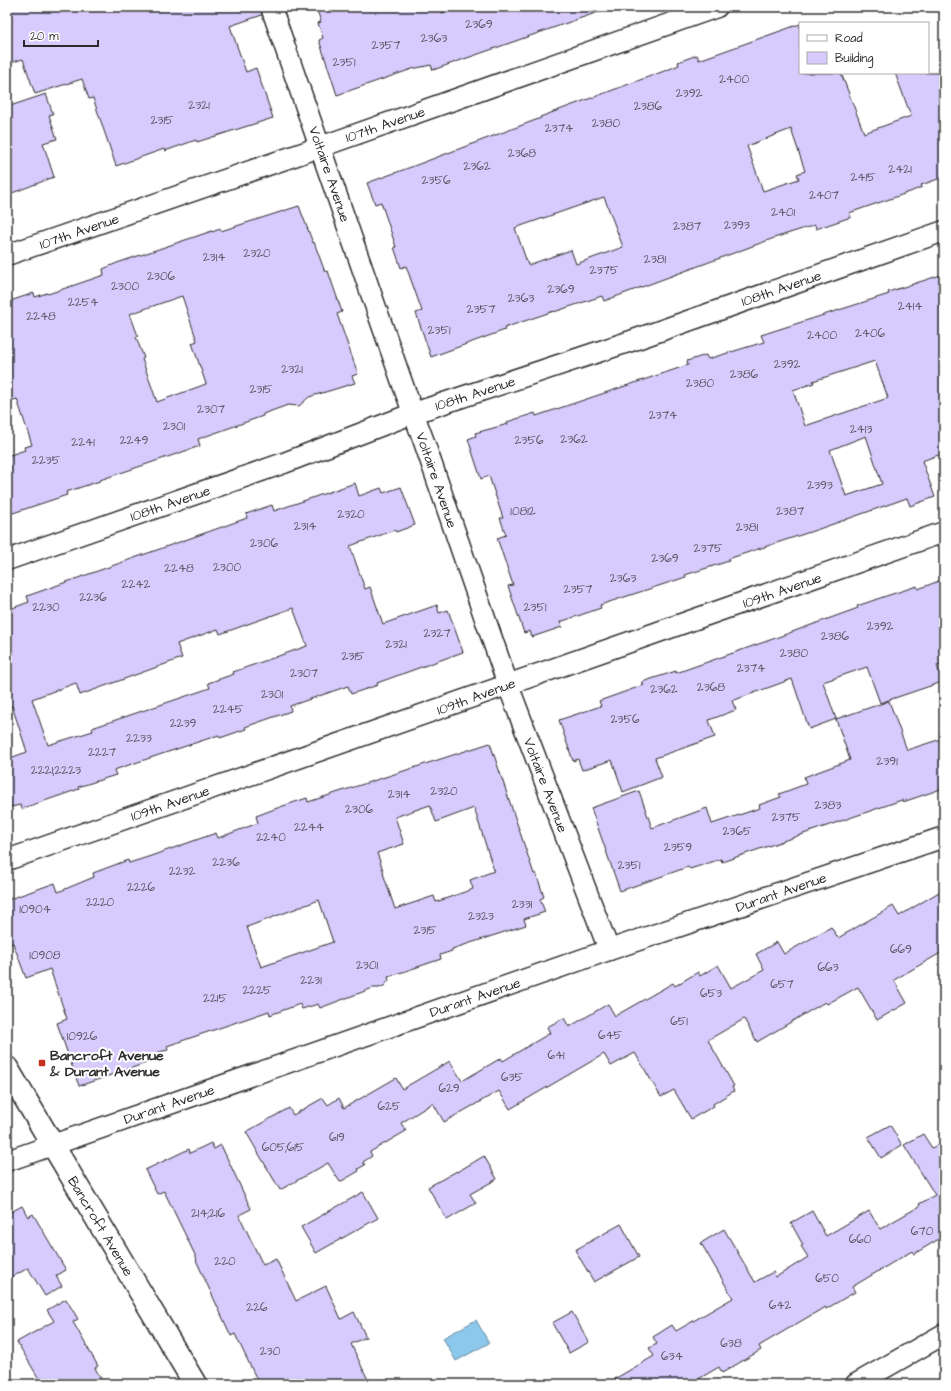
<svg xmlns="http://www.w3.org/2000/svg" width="951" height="1391" font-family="'Architects Daughter',sans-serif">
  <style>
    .water { fill: #8cc8ec; stroke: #65899f }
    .building { fill: #d7cafc; stroke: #2b2b2b; fill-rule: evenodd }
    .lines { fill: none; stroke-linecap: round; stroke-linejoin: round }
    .street-casing { stroke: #2b2b2b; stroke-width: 23 }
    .secondary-casing { stroke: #2b2b2b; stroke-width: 25 }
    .street { stroke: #fff; stroke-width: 20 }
    .secondary { stroke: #fff; stroke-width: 22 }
    .poi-dot { fill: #c8321e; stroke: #fff; stroke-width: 1.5 }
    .labels { text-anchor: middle; stroke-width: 4; stroke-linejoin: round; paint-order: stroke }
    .number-label { font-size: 12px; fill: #56535f }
    .street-label { font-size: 14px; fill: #2b2b2b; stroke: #fff }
    .poi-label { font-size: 14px; font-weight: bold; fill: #2b2b2b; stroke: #fff; text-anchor: start }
  </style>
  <rect width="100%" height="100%" fill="#fff"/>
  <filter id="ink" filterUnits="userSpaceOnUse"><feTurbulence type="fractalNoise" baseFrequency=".025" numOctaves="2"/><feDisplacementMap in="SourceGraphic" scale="8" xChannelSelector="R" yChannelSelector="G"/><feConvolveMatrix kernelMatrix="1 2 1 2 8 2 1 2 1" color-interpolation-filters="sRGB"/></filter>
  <g filter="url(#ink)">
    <path class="water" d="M476,1320L489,1343L456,1361L443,1338Z"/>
    <g class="building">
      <path d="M7,7H260L262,15L230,26L246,72L256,68L273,118L197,142L196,140L165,151L164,149L116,166L93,98L89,99L82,79L35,94L23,59L7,64Z"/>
      <path d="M316,7H440L442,13L459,7H603L604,10L433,70L431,65L412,69L337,95L319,40L323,38L318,23L321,22Z"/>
      <path d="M800,24V73H841L864,133L911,116L895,73H944V177L921,185L922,187L910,192L849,213L851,217L816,229L815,225L777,237L604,301L602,296L554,312V311L504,328L505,330L431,357L416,313L422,311L406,266L401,268L394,247H396L381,202L375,204L367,183L411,167L541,118L540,117L667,70L679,65L678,62L697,55L699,60ZM791,129L805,171L797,174L799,179L763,191L747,146ZM604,197L623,247L576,264L571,250L528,265L515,228Z"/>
      <path d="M46,94L53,114L49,115L57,139L43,143L54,177L7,195V107Z"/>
      <path d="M299,206L313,243L314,242L325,272L328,271L342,312L337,314L358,374L352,376L355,383L309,397L299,406L288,405L263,414V416L198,439L200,446L100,480V481L66,492L67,495L7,515V456L25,450L24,447L32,445L17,399L7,402V302L34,293L35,297L47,293L48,294L104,275L103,269L117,263L212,231V232L220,229L221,231ZM182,296L197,341L192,343L206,384L157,402L142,359L144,358L136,337L138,336L130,314Z"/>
      <path d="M944,274V453L922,461L935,497L910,506L907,498L819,529L728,559L729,561L685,575L686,577L600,605L601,608L560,622L562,627L532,637L530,631L524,633L508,586L513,585L497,538L506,535L500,518H503L489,476L481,479L468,439L476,436L475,433L508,424L507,422L535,413L536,416L688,365L687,361L706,355L708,359L764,342L761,335L889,294L888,292ZM875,361L888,398L805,426L793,390L814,383L813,381ZM866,436L882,484L846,496L830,450Z"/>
      <path d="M355,483L359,496L381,488L383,493L401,487L415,525L396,532L395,530L350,546L365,589L370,587L383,624L437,605L439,613L448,610L463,652L377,683L378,685L351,694L348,686L290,706L291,711L245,727L246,729L220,738L219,735L114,770L116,775L78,787L79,789L24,808L22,809L20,805L11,807L7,795V759L27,752L12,706L7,707V610L29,602L27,596L247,518L246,514L272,505L274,511ZM293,608L307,646L233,672L234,674L208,683L210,688L92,728L93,731L48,745L32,699L76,683L80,695L182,658L177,644L218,629L220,634Z"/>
      <path d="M944,579V664L937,665L942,682L880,703L867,667L823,682L836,719L809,729L792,679L732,701L736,710L709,720L715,737L655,758L662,777L623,792L612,760L582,770L578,759L573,761L559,720L601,706L599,701L644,685L642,682L676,671V673L770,640L858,608L857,606L886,596L917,586L918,589Z"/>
      <path d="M889,701L907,750L944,738V788L903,802L902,800L722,862L721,859L690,869L688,867L620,891L591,808L639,791L652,828L707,808L712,824L760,808L759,805L781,797L779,794L806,784L804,777L850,760L836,719Z"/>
      <path d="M490,743L534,874L536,873L544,897L540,899L545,912L524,919L526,925L452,949V951L440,955L441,959L388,977L389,980L384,986L379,988H373L320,1008L318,1004L302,1009L300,1004L270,1015L269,1011L167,1046L168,1050L159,1052L161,1058L79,1086L57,1023L67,1019L50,969L26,978L13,943L7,945V900L55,883L58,892L94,877L93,873L128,860L129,863L148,857L216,833L218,838L258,823L256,816L280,807L307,798L308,802ZM430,805L436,822L474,808L494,871L470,880L473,889L436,902L434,896L395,909L383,873H384L377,853L404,844L395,817ZM319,900L333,942L261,967L247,927Z"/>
      <path d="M944,889V951L894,980L907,1003L877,1020L858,987L827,1004L825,1002L757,1042L744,1019L708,1040L734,1086L732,1087L734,1091L713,1104L714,1106L691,1119L674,1090L661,1097L635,1053L611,1066L604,1054L510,1109L499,1091L444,1122L433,1103L401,1123L406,1131L370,1152L372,1156L363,1162L365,1165L358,1169L359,1171L340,1182L328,1163L280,1190L246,1132L289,1108L293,1115L323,1098L328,1105L339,1098L344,1108L396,1078L402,1089L450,1061L462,1081L501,1058L503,1061L550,1033L547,1027L564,1018L569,1027L608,1004L615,1016L673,983L675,986L698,972L700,976L718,965L731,988L764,970L756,954L777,942L784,954L831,927L838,938L893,906L899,916Z"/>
      <path d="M890,1125L902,1145L881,1158L868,1137Z"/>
      <path d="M923,1134L932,1148L944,1141V1236L914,1254L912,1251L852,1287L855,1292L826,1309L825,1307L759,1346L761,1350L722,1373L719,1367L690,1384H606L654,1356L649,1348L657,1344L653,1337L672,1325L676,1331L733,1298L701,1243L724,1229L755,1282L773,1272L776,1277L808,1257L801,1246L803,1245L791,1223L812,1211L826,1236L869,1211L880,1229L920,1206L919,1204L935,1195L904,1145Z"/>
      <path d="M211,1143L214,1149L221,1145L251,1209L239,1215L263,1265L276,1259L296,1301L326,1286L341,1319L354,1312L366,1337L351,1344L370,1384H259L235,1334L231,1336L196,1260L197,1259L164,1191L157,1194L145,1170L189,1149L190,1153Z"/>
      <path d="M484,1156L497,1179L470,1194L476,1203L447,1220L428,1187L457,1171V1172Z"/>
      <path d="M363,1192L378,1218L316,1253L301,1227Z"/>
      <path d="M22,1206L28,1217L33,1214L66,1270L56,1276L62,1286L45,1296L28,1268L7,1280V1214Z"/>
      <path d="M621,1224L639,1257L594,1282L575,1250Z"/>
      <path d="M66,1299L78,1319L73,1322L98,1366L95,1368L104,1384H42L17,1342L54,1321L47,1310Z"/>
      <path d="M572,1312L589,1342L569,1353L552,1323Z"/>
    </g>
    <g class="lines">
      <defs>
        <g id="street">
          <path d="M271,7L404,388L423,439L508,685L609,950"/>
          <path d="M7,255L320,147L717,7"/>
          <path d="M7,560L284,463L414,413L631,341L944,231"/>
          <path d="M7,860L944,532"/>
          <path d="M7,1161L609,950L944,837"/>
          <path d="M856,1384L944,1334"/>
        </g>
        <path id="secondary" d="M7,1068L195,1384"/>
      </defs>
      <use href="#street" class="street-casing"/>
      <use href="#secondary" class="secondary-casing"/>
      <use href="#street" class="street"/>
      <use href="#secondary" class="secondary"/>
    </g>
  </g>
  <rect class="poi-dot" x="38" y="1059" width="8" height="8" rx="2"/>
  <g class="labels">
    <g class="number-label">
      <text x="479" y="28">2369</text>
      <text x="434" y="42">2363</text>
      <text x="386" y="49">2357</text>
      <text x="344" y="66">2351</text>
      <text x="734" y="83">2400</text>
      <text x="689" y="97">2392</text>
      <text x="199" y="109">2321</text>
      <text x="648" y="110">2386</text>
      <text x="162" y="124">2315</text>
      <text x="606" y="127">2380</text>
      <text x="559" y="132">2374</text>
      <text x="522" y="157">2368</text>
      <text x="477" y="170">2362</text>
      <text x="900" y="173">2421</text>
      <text x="863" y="181">2415</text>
      <text x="436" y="184">2356</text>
      <text x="824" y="199">2407</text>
      <text x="783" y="216">2401</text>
      <text x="737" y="229">2393</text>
      <text x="687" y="230">2387</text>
      <text x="257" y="257">2320</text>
      <text x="214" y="261">2314</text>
      <text x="655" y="263">2381</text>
      <text x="604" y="274">2375</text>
      <text x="161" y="280">2306</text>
      <text x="125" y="290">2300</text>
      <text x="561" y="293">2369</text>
      <text x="521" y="302">2363</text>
      <text x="83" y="306">2254</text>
      <text x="910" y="310">2414</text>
      <text x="481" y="313">2357</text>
      <text x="41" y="320">2248</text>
      <text x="439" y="334">2351</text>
      <text x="870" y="337">2406</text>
      <text x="822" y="339">2400</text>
      <text x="787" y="368">2392</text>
      <text x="292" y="373">2321</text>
      <text x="744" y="378">2386</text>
      <text x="700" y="387">2380</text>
      <text x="261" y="393">2315</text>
      <text x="211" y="413">2307</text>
      <text x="663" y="419">2374</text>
      <text x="174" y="430">2301</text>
      <text x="861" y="433">2413</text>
      <text x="574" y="443">2362</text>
      <text x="134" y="444">2249</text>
      <text x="529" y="444">2356</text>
      <text x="83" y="446">2241</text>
      <text x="46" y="464">2235</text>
      <text x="820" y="489">2393</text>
      <text x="523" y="515">10812</text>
      <text x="790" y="515">2387</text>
      <text x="351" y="518">2320</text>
      <text x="305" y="530">2314</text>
      <text x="747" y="531">2381</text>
      <text x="264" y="547">2306</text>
      <text x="708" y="552">2375</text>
      <text x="665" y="562">2369</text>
      <text x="227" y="571">2300</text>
      <text x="179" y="572">2248</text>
      <text x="623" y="582">2363</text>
      <text x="136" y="588">2242</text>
      <text x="578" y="593">2357</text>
      <text x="93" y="601">2236</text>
      <text x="46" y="611">2230</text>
      <text x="535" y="611">2351</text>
      <text x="880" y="630">2392</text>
      <text x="437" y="637">2327</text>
      <text x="835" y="640">2386</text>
      <text x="396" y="648">2321</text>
      <text x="794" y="657">2380</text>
      <text x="353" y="660">2315</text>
      <text x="751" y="672">2374</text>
      <text x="304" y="677">2307</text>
      <text x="711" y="691">2368</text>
      <text x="664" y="693">2362</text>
      <text x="272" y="698">2301</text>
      <text x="228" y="713">2245</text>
      <text x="625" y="723">2356</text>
      <text x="183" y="727">2239</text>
      <text x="139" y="742">2233</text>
      <text x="102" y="756">2227</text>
      <text x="887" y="765">2391</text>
      <text x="56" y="774">2221;2223</text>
      <text x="444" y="795">2320</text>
      <text x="399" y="798">2314</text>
      <text x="828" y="809">2383</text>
      <text x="359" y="813">2306</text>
      <text x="786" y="821">2375</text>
      <text x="309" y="831">2244</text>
      <text x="737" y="835">2365</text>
      <text x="271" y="841">2240</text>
      <text x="678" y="851">2359</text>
      <text x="226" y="866">2236</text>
      <text x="629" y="869">2351</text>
      <text x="182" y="875">2232</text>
      <text x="141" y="891">2226</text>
      <text x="100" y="906">2220</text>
      <text x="522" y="908">2331</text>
      <text x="35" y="913">10904</text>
      <text x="481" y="920">2323</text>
      <text x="425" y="934">2315</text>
      <text x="901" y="953">669</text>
      <text x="45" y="959">10908</text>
      <text x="367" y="969">2301</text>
      <text x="828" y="971">663</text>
      <text x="311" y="984">2231</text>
      <text x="782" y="988">657</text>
      <text x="257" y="994">2225</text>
      <text x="711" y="997">653</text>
      <text x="215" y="1002">2215</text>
      <text x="679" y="1025">651</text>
      <text x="610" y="1039">645</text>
      <text x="82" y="1040">10926</text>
      <text x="556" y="1059">641</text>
      <text x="512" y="1081">635</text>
      <text x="449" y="1092">629</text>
      <text x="389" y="1110">625</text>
      <text x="337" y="1141">619</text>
      <text x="283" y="1151">605;615</text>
      <text x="208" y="1217">214;216</text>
      <text x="922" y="1235">670</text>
      <text x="860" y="1243">660</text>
      <text x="225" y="1265">220</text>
      <text x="827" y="1282">650</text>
      <text x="780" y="1309">642</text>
      <text x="257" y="1311">226</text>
      <text x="731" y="1347">638</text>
      <text x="270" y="1355">230</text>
      <text x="672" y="1360">634</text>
    </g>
    <g class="street-label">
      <text transform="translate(385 124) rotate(-19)" y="5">107th Avenue</text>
      <text transform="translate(330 174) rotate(71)" y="5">Voltaire Avenue</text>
      <text transform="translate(79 231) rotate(-19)" y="5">107th Avenue</text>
      <text transform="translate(781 288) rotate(-19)" y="5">108th Avenue</text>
      <text transform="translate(475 393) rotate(-18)" y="5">108th Avenue</text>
      <text transform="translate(437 480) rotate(71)" y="5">Voltaire Avenue</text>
      <text transform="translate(170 503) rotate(-19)" y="5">108th Avenue</text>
      <text transform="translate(782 590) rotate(-19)" y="5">109th Avenue</text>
      <text transform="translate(476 696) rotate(-20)" y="5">109th Avenue</text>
      <text transform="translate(546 785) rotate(69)" y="5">Voltaire Avenue</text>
      <text transform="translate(170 803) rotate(-19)" y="5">109th Avenue</text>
      <text transform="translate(781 892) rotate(-19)" y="5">Durant Avenue</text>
      <text transform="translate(475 997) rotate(-19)" y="5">Durant Avenue</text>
      <text transform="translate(169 1104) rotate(-19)" y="5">Durant Avenue</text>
      <text transform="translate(101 1226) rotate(59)" y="5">Bancroft Avenue</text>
    </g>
    <g class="poi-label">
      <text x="50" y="1060">Bancroft Avenue<tspan x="50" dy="16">&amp; Durant Avenue</tspan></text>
    </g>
  </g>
  <rect width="951" height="1391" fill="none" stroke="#fff" stroke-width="24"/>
  <rect x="12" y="12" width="927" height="1367" fill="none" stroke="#2b2b2b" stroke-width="1.5" filter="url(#ink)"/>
  <rect x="799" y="22" width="130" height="52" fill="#ffffff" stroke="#aaaaaa"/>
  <rect x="807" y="35" width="20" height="6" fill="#ffffff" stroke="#aaaaaa"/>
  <text x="835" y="42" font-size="12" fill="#2b2b2b">Road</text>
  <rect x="807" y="52" width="20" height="12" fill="#d7cafc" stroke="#aaaaaa"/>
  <text x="835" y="62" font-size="12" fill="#2b2b2b">Building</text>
  <path d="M24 40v6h74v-6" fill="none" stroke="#2b2b2b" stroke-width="2"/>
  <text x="30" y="40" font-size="12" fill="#2b2b2b" stroke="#ffffff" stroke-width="3" paint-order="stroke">20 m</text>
</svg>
